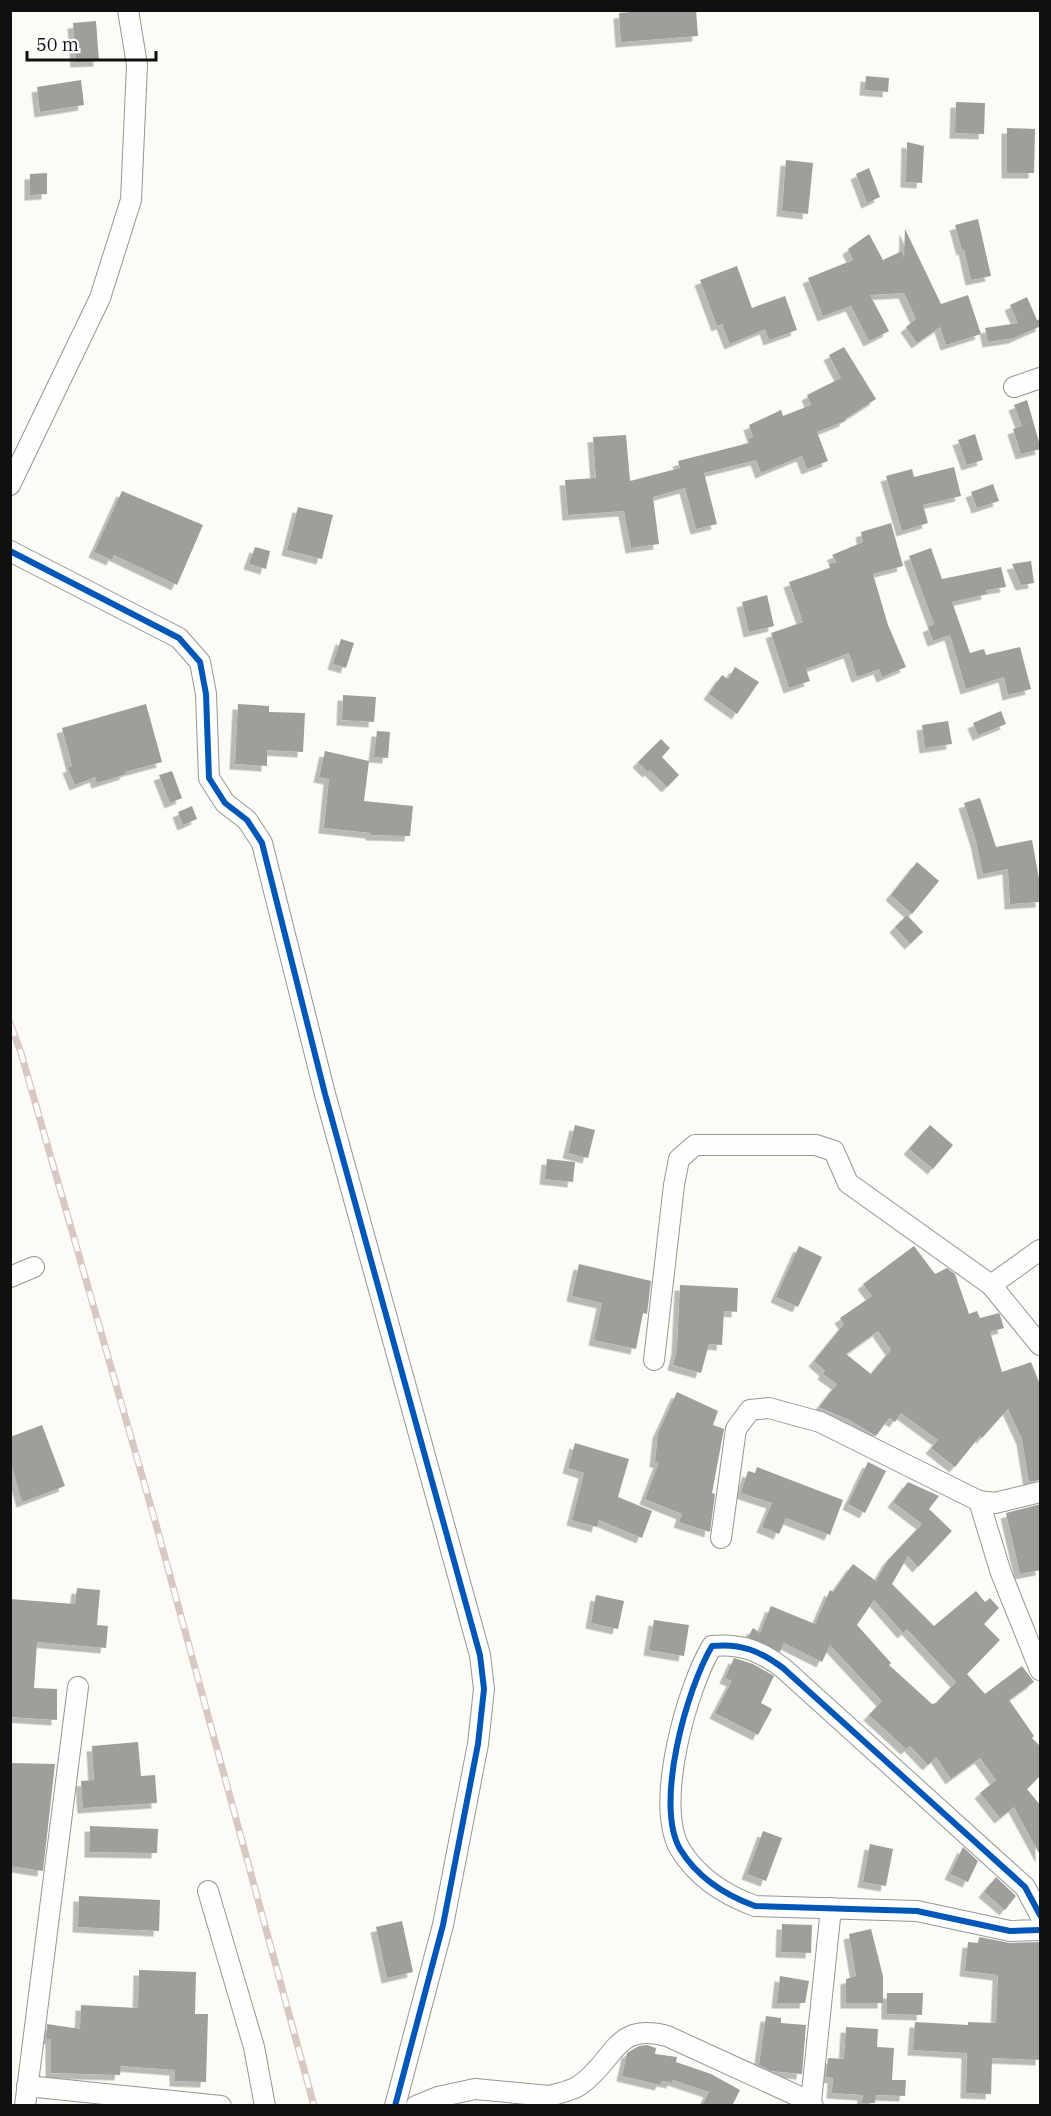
<svg xmlns="http://www.w3.org/2000/svg" width="1051" height="2116" font-family="'IBM Plex Serif',serif">
  <style>
    .building { fill: #a09e9a; fill-rule: evenodd; filter: url(#shadow) }
    .lines { fill: none; stroke-linecap: round; stroke-linejoin: round }
    .minor-casing { stroke: #969693; stroke-width: 22 }
    .minor { stroke: #fffefe; stroke-width: 20 }
    .rail-casing { stroke: #d9c7c4; stroke-width: 7 }
    .rail { stroke: #fff; stroke-width: 4.5; stroke-dasharray: 14; stroke-linecap: butt }
    .cycleway-casing { stroke: #fff; stroke-width: 10 }
    .cycleway { stroke: #0057b8; stroke-width: 6 }
  </style>
  <defs>
    <filter id="shadow"><feDropShadow dx="-5.5" dy="5.5" stdDeviation="0" flood-color="#0004"/></filter>
  </defs>
  <rect width="100%" height="100%" fill="#fcfbf5"/>
  <g class="building">
    <path d="M653,10H696L698,36L621,42L619,13Z"/>
    <path d="M96,21L99,61L76,62L73,23Z"/>
    <path d="M866,76L889,78L888,92L865,90Z"/>
    <path d="M81,80L84,105L40,112L37,87Z"/>
    <path d="M956,102L985,103L984,134L955,133Z"/>
    <path d="M1007,128L1035,129L1034,173H1007Z"/>
    <path d="M907,142L924,146L922,183L906,182Z"/>
    <path d="M786,160L813,163L808,214L782,211Z"/>
    <path d="M869,168L880,197L867,203L856,174Z"/>
    <path d="M47,173V194L30,195V174Z"/>
    <path d="M978,219L991,276L971,280L964,249L962,250L955,225Z"/>
    <path d="M905,229L941,304L968,295L981,334L946,345L940,327L917,343L906,327L916,319L904,293L870,295L889,331L869,341L851,306L823,316L808,278L853,260L848,249L869,234L883,260L902,251L904,258Z"/>
    <path d="M737,266L752,308L785,296L797,330L769,340L765,329L730,344L722,324L717,326L700,280Z"/>
    <path d="M1027,297L1037,320L1041,319V326L1014,338L988,342L985,328L1018,323L1010,305Z"/>
    <path d="M844,347L876,399L845,419V421L817,432L828,461L807,469L802,456L761,473L756,460L704,473L717,524L696,529L685,488L653,497L659,544L631,548L624,511L568,515L565,480L596,478L593,437L626,435L630,481L680,468L678,461L749,443L748,439L753,437L749,425L781,410L783,416L811,405L807,395L841,378L829,355Z"/>
    <path d="M1027,400L1041,449L1021,454L1013,429L1022,426L1014,405Z"/>
    <path d="M975,434L983,460L967,465L958,440Z"/>
    <path d="M954,467L961,496L923,505L928,523L902,531L886,476L912,469L914,477Z"/>
    <path d="M993,484L999,501L977,508L971,492Z"/>
    <path d="M122,491L203,525L177,585L114,555L112,560L94,552Z"/>
    <path d="M298,507L333,515L322,559L287,550Z"/>
    <path d="M891,523L903,566L873,574L888,625L906,667L882,677L879,669L857,677L849,653L806,669L810,681L789,688L771,633L803,622L789,582L830,568L829,564L837,562L832,555L863,542L861,532Z"/>
    <path d="M255,547L270,551L266,569L249,564Z"/>
    <path d="M931,548L942,579L1001,567L1006,587L986,590L987,594L952,602L970,653L984,649L986,655L1020,647L1031,689L1008,695L1004,677L966,689L950,635L933,641L928,627L934,624L909,556Z"/>
    <path d="M1031,561L1034,583L1021,585L1012,564Z"/>
    <path d="M767,595L774,626L749,632L742,602Z"/>
    <path d="M341,639L354,643L346,668L333,664Z"/>
    <path d="M735,667L759,682L737,714L709,694L722,675L728,679Z"/>
    <path d="M343,695L376,697L374,722L342,720Z"/>
    <path d="M146,704L162,762L125,772L126,774L97,783L95,777L75,785L68,768L72,766L62,728Z"/>
    <path d="M238,704L269,706V712L305,713L303,752L267,750V766L235,764Z"/>
    <path d="M1001,711L1006,724L978,735L973,723Z"/>
    <path d="M948,721L952,744L925,748L922,725Z"/>
    <path d="M377,731L390,732L388,758L374,757Z"/>
    <path d="M661,739L670,748L662,757L679,775L667,787L650,770L648,772L638,762Z"/>
    <path d="M325,751L369,761L364,801L413,806L410,836L371,835V833L324,828L329,779L319,777Z"/>
    <path d="M172,771L182,798L170,803L159,775Z"/>
    <path d="M980,798L996,847L1032,840L1040,884L1041,902L1010,904L1008,869L983,874L976,841L964,803Z"/>
    <path d="M192,806L197,819L183,825L178,812Z"/>
    <path d="M917,862L939,881L912,914L891,895Z"/>
    <path d="M907,915L923,932L910,944L895,927Z"/>
    <path d="M575,1125L595,1130L588,1158L568,1153Z"/>
    <path d="M930,1125L953,1145L933,1169L909,1149Z"/>
    <path d="M547,1159L575,1162L573,1182L545,1179Z"/>
    <path d="M799,1246L822,1257L798,1307L776,1297Z"/>
    <path d="M914,1246L935,1274L947,1268L955,1274L969,1314L977,1311L980,1318L999,1313L1000,1315L1004,1328L990,1332L1002,1372L1031,1362L1041,1387V1480L1029,1482L1022,1439L1008,1409L982,1438L980,1436L955,1467L931,1448L938,1440L901,1413L895,1422L889,1418L876,1436L851,1421L819,1407L837,1384L823,1374L825,1371L814,1361L844,1324L840,1318L872,1296L863,1284ZM878,1331L891,1350L871,1374L846,1354Z"/>
    <path d="M579,1264L651,1281L647,1314L643,1313L636,1349L594,1340L602,1303L572,1296Z"/>
    <path d="M680,1285L738,1288L737,1312L724,1311L722,1345L709,1344L701,1373L673,1365L677,1349Z"/>
    <path d="M677,1392L718,1411L713,1425L724,1429L712,1493L715,1494L710,1532L679,1522L682,1514L645,1499L659,1462H655L658,1433Z"/>
    <path d="M42,1425L65,1486L22,1502L10,1460V1437Z"/>
    <path d="M575,1443L629,1459L618,1497L652,1511L642,1538L599,1520L597,1527L572,1520L584,1473L568,1468Z"/>
    <path d="M868,1462L886,1471L865,1513L848,1504Z"/>
    <path d="M757,1467L843,1500L830,1535L786,1518L779,1534L762,1527L772,1503L741,1493L748,1471L755,1473Z"/>
    <path d="M908,1482L939,1496L929,1509L952,1531L918,1567L908,1556L892,1584L934,1626L976,1591L985,1602L990,1598L999,1608L984,1624L1000,1640L967,1674L985,1694L1022,1666L1034,1682L1009,1700L1034,1736L1032,1738L1041,1747V1775L1027,1789L1041,1806V1857L1014,1807L1000,1818L980,1793L996,1780L980,1758L951,1779L936,1757L928,1765L910,1746L906,1749L869,1715L882,1701L830,1645L822,1662L784,1643L780,1652L748,1637L753,1628L760,1633L771,1606L815,1624L830,1590L833,1592L853,1564L876,1581L888,1560L922,1524L893,1502ZM874,1600L903,1633L907,1629L956,1682L936,1703L932,1704L889,1665L891,1663L857,1625Z"/>
    <path d="M1041,1504V1570L1020,1574L1006,1513Z"/>
    <path d="M77,1588L100,1590L97,1625L108,1626L106,1648L37,1642L34,1688L57,1689V1720L10,1717V1599L75,1604Z"/>
    <path d="M596,1595L624,1601L618,1629L591,1623Z"/>
    <path d="M654,1620L689,1625L684,1656L649,1650Z"/>
    <path d="M734,1658L753,1664L774,1676L761,1703L772,1709L758,1735L715,1713L732,1681L725,1678Z"/>
    <path d="M138,1742L141,1776L155,1775L157,1803L83,1808L81,1781L94,1780L92,1746Z"/>
    <path d="M10,1763L55,1764L43,1871L10,1866Z"/>
    <path d="M90,1826L158,1829L157,1853L90,1852Z"/>
    <path d="M763,1831L782,1838L766,1881L747,1874Z"/>
    <path d="M870,1844L893,1849L886,1886L863,1882Z"/>
    <path d="M963,1847L978,1861L968,1882L950,1874Z"/>
    <path d="M996,1877L1016,1896L1005,1910L984,1892Z"/>
    <path d="M79,1896L160,1900L159,1931L78,1927Z"/>
    <path d="M402,1921L413,1972L387,1978L376,1927Z"/>
    <path d="M782,1924L812,1925L811,1953L781,1952Z"/>
    <path d="M871,1929L883,1976V2003H846V1979L856,1976L849,1934Z"/>
    <path d="M979,1937L1010,1943L1041,1942V2060L992,2058L991,2094L966,2093L967,2053L913,2050L915,2022L968,2025V2022L996,2023L998,1975L965,1971L968,1942L978,1943Z"/>
    <path d="M139,1970L196,1972L195,2014H208L206,2082L175,2081V2070L121,2066L120,2075L51,2073V2039H46L47,2024L80,2029L81,2005L138,2008Z"/>
    <path d="M780,1976L809,1981L805,2003H777Z"/>
    <path d="M887,1993H923L922,2015L887,2014Z"/>
    <path d="M766,2016L781,2018V2023L806,2025L802,2074L771,2071L759,2065Z"/>
    <path d="M846,2027L878,2029L877,2047L894,2048L892,2080H906L905,2096L876,2095L875,2103H862L863,2095L832,2093L833,2078L826,2077L828,2058L844,2059Z"/>
    <path d="M647,2045L656,2048L655,2054L677,2057L676,2062L711,2074L740,2090L732,2106H702L709,2092L673,2080L672,2083L662,2081L660,2085L622,2076L627,2053L639,2046Z"/>
  </g>
  <g class="lines">
    <defs>
      <g id="minor">
        <path d="M1014,387L1040,378"/>
        <path d="M10,485L100,298L131,200L137,65L128,10"/>
        <path d="M10,551L179,638L200,662L206,694L209,778L225,803L247,820L262,843L325,1094L480,1655L484,1689L478,1744L443,1925L395,2106"/>
        <path d="M1040,1250L991,1285L1040,1345"/>
        <path d="M10,1277L34,1267"/>
        <path d="M654,1360L674,1185L679,1159L695,1145H816L834,1151L848,1183L991,1285"/>
        <path d="M979,1501L1001,1573L1040,1670"/>
        <path d="M721,1538L736,1429L750,1410L769,1408L820,1422L979,1501L995,1503L1040,1492"/>
        <path d="M208,1891L254,2047L265,2106"/>
        <path d="M1040,1915L1025,1887L783,1668C760,1651 741,1643 712,1646C687,1688 654,1804 680,1849C697,1877 725,1895 755,1906L917,1911L1010,1931L1040,1930"/>
        <path d="M27,2086L221,2106"/>
        <path d="M811,2102L831,1908"/>
        <path d="M25,2106L78,1687"/>
        <path d="M416,2106L438,2097L475,2089L549,2096"/>
        <path d="M548,2106L549,2096C559,2093 572,2091 580,2085C616,2060 614,2022 667,2036L811,2102L813,2106"/>
      </g>
    </defs>
    <use href="#minor" class="minor-casing"/>
    <use href="#minor" class="minor"/>
    <defs>
      <path id="rail" d="M10,1023L21,1053L157,1528L314,2106"/>
    </defs>
    <use href="#rail" class="rail-casing"/>
    <use href="#rail" class="rail"/>
    <defs>
      <g id="cycleway">
        <path d="M10,551L179,638L200,662L206,694L209,778L225,803L247,820L262,843L325,1094L480,1655L484,1689L478,1744L443,1925L395,2106"/>
        <path d="M1040,1915L1025,1887L783,1668C760,1651 741,1643 712,1646C687,1688 654,1804 680,1849C697,1877 725,1895 755,1906L917,1911L1010,1931L1040,1930"/>
      </g>
    </defs>
    <use href="#cycleway" class="cycleway-casing"/>
    <use href="#cycleway" class="cycleway"/>
  </g>
  <rect width="1051" height="2116" fill="none" stroke="#101010" stroke-width="24"/>
  <path d="M27 51v9h129v-9" fill="none" stroke="#101010" stroke-width="3"/>
  <text x="36" y="51" font-size="18" fill="#101010" stroke="#ffffff" stroke-width="4.5" paint-order="stroke">50 m</text>
</svg>
